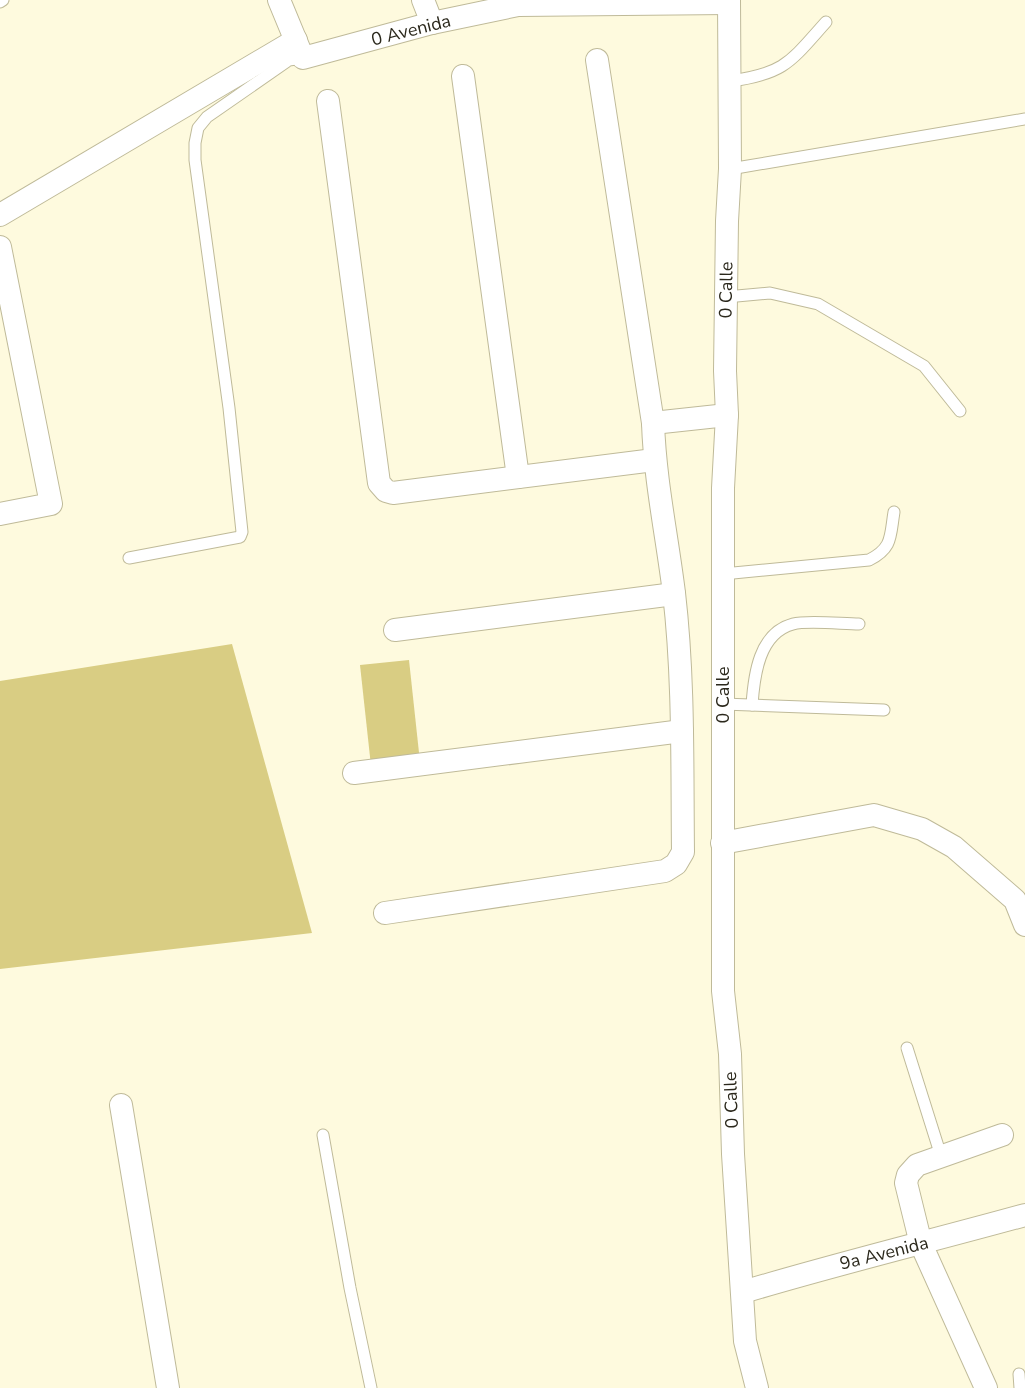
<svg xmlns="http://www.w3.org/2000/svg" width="1025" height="1388" font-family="'Nunito Sans',sans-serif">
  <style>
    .green { fill: #d9cd83 }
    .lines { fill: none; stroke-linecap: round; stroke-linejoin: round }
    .service-casing { stroke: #bfba99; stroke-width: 13 }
    .minor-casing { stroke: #bfba99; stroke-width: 24 }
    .service { stroke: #fff; stroke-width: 11 }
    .minor { stroke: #fff; stroke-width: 22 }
    .labels { text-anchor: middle; stroke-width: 5; stroke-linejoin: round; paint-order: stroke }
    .street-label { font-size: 18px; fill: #2b281c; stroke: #fff }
  </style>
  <rect width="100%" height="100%" fill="#fefade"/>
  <g class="green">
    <path d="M232,644L312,933L0,969V681Z"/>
    <path d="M409,660L420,762L371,766L360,665Z"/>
  </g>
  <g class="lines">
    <defs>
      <g id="service">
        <path d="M0,2L3,0"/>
        <path d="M730,81C785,74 791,61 826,22"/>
        <path d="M730,169L1025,119"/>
        <path d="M726,297L770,293L818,304L924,366L960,411"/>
        <path d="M129,558L240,537L242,532L229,408L195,160V143L198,128L207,117L289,60L303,58"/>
        <path d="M723,574L869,560C893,548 890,536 894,512"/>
        <path d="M723,704L884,710"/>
        <path d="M752,705C754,675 759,633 793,624C807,620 843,624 859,624"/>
        <path d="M907,1048L941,1156"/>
        <path d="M323,1135L350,1288L371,1388"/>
        <path d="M1019,1374L1020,1388"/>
      </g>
      <g id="minor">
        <path d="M279,0L303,58L432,23L518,5L729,3"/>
        <path d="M423,0L432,23"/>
        <path d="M729,0L730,169L727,221L725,371L727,415L723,488V991L730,1054L733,1154L745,1341L757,1388"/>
        <path d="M463,76L518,477"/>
        <path d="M328,101L379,483L386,491L393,493L654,460"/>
        <path d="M0,215L296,40"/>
        <path d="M0,247L51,504L0,514"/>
        <path d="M653,423L727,415"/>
        <path d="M395,630L674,594"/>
        <path d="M354,773L682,731"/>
        <path d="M722,843L874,815L922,829L954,847L1015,900L1025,925"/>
        <path d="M385,913L665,871L676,864L683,852C682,766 684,679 674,593C667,536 655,481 653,423L597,60"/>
        <path d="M121,1105L168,1388"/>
        <path d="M743,1292C836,1264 931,1241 1025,1215"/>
        <path d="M986,1388L921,1244L906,1183L908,1175L917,1165L1002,1135"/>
      </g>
    </defs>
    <use href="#service" class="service-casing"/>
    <use href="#minor" class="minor-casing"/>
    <use href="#service" class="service"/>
    <use href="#minor" class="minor"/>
  </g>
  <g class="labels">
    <g class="street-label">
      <text transform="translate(411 30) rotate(-14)" y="6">0 Avenida</text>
      <text transform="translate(726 290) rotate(-89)" y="6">0 Calle</text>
      <text transform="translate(723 695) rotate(-90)" y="6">0 Calle</text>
      <text transform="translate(731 1100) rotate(-92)" y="6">0 Calle</text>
      <text transform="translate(884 1253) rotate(-14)" y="6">9a Avenida</text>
    </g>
  </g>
</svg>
